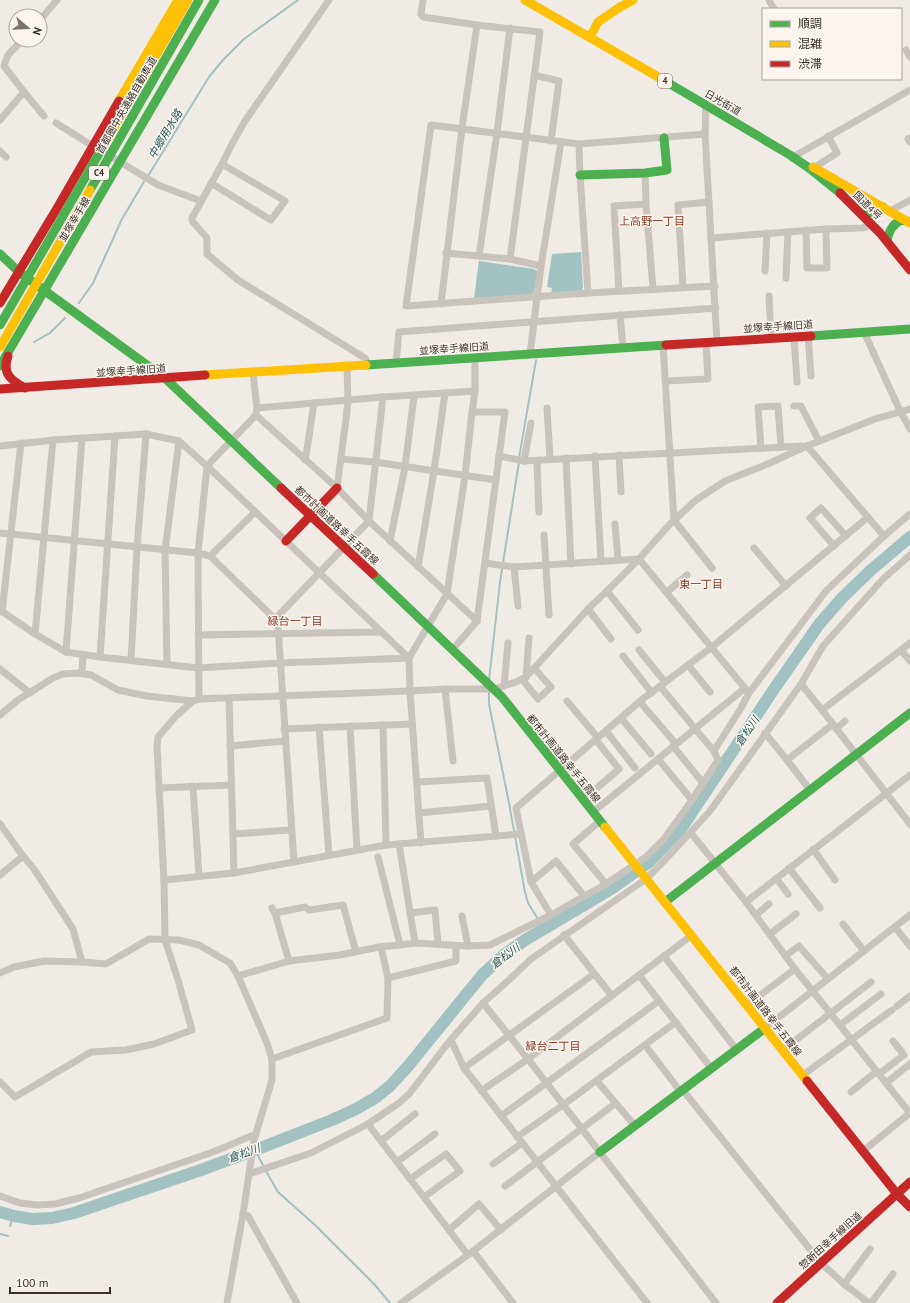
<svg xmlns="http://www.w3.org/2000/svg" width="910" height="1303" font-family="'PT Sans','Noto Sans JP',sans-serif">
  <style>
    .water { fill: #a1c2c1 }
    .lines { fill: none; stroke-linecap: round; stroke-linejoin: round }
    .stream { stroke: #a1c2c1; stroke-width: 2 }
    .river { stroke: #a1c2c1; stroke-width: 12 }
    .street { stroke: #c9c3be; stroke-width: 7 }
    .fast { stroke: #4caf50; stroke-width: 9 }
    .slow { stroke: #ffc107; stroke-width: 9 }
    .jam { stroke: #c62828; stroke-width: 9 }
    .fast-bridge { stroke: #4caf50; stroke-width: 9 }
    .slow-bridge { stroke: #ffc107; stroke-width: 9 }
    .labels { text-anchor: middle; stroke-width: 3; stroke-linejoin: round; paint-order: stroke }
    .shield { fill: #fbf5ee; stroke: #756b66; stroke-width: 1 }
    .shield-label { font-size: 9px; font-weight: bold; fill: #3b302b }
    .street-label { font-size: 10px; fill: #3b302b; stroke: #fbf5ee }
    .water-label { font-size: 11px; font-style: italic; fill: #1f5a5e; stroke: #fbf5ee }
    .neighbourhood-label { font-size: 11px; fill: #8c3b22; stroke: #fbf5ee }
  </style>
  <rect width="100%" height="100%" fill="#f0ebe5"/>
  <g class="water">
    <path d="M581,252L583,288L581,291L551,294L552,288L547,287L552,254Z"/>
    <path d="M479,261L534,269L538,272L534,292L531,295L474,298Z"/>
  </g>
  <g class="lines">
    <g class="stream">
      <path d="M148,176L209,77L222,61L244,39L298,0"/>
      <path d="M79,303L93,283L122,219L145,180"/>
      <path d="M34,342L50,333L65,318"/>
      <path d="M519,458L536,360"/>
      <path d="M489,680L500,582L519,462"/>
      <path d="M489,690V704L509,803L525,892L528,903L538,919"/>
      <path d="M540,923L544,929"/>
      <path d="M255,1150L264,1167"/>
      <path d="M266,1171L278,1192L316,1226L374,1284L390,1303"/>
      <path d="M10,1226L13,1216"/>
      <path d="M0,1234L8,1236"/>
    </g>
    <path class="river" d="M0,1212L14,1216L32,1219L52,1218L74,1213L201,1170L255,1150L332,1120L356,1109L375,1098L390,1086L409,1065L482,975L505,954L525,940L611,889L649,862L681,829L772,692L820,623L842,598L871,570L910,537"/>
    <g class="street">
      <path d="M329,0L245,121L233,142L222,164L192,218V221L207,238V254L238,280L365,358L368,365"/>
      <path d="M423,0L421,14L423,17L477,25L540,32L510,259"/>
      <path d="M769,0L774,9"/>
      <path d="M40,20L57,0"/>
      <path d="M22,40L8,55L4,66L24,92L44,116"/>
      <path d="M906,50L910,57"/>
      <path d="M534,75L559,81L551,141"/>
      <path d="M706,105L705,134L717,342"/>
      <path d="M0,120L24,92"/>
      <path d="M56,123L96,148"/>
      <path d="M705,134L579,144L431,125L406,306L588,293L715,286"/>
      <path d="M910,138L908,139L910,142"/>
      <path d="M579,144L580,175L588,293"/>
      <path d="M0,151L6,157"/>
      <path d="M107,154L158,185L201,201"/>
      <path d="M793,157L910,90"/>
      <path d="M815,167L837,153L828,136"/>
      <path d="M645,173L646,204L653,289"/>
      <path d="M211,183L271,220L285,201L222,164"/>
      <path d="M890,211L910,200"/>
      <path d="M806,230L807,268H827L826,229"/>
      <path d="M711,238L826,229L862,228L873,225"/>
      <path d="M446,253L510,259L541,266"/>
      <path d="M479,256L497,133L510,28"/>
      <path d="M765,271L767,233"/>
      <path d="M786,278L788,232"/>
      <path d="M683,287L678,205L709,202"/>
      <path d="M619,291L614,206L646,204"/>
      <path d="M769,296L771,338"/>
      <path d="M441,304L462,128L477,25"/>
      <path d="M620,315L623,348"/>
      <path d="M864,332L900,411L910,429"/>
      <path d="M808,335L811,376"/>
      <path d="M794,337L797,382"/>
      <path d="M663,345L674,520L712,568"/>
      <path d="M530,354L541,266L561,142"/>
      <path d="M396,363L399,332L716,308"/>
      <path d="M666,381L708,379L706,342"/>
      <path d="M475,391V358"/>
      <path d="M794,406H801L819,441"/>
      <path d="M257,408L383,397L475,391L472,412H505L477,621L453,649"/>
      <path d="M547,408L550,459"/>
      <path d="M256,415L337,488L369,521L477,621"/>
      <path d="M0,446L53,440L146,434L179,441L207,466L409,658"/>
      <path d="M807,446L884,536"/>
      <path d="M761,448L758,407L778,406L781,447"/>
      <path d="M619,455L621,492"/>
      <path d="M499,456L524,461L802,446"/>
      <path d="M595,456L601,561"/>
      <path d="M566,458L571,564"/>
      <path d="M341,459L375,462L496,480"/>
      <path d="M305,460L306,456L314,403"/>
      <path d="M539,460L537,465L539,512"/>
      <path d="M524,461L531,423"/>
      <path d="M337,488L347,411L348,401L347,367"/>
      <path d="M615,524L618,560"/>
      <path d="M0,533L198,553L210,556L275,619L278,626L294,862"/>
      <path d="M544,535L549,615"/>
      <path d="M390,541L405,467L414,396"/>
      <path d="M834,546L810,518L821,508L846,536"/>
      <path d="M754,548L786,586"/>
      <path d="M210,556L255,512"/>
      <path d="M639,559L748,692"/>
      <path d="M485,563L514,567L639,559"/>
      <path d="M418,567L434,471L445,393"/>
      <path d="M514,567L518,606"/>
      <path d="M607,591L638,630"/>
      <path d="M667,592L687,575"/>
      <path d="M588,609L611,639"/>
      <path d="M0,610L35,634L66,652L100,657L198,668L280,663L409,658"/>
      <path d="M2,612L21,443"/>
      <path d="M275,619L369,521L383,397"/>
      <path d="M35,634L53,440"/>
      <path d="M198,635L381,632"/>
      <path d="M910,643L822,710L910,824"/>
      <path d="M639,650L665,682"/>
      <path d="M901,650L910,661"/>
      <path d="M66,652L82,438"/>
      <path d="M623,656L652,693"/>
      <path d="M100,657L115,436"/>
      <path d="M131,660L137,548L146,434"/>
      <path d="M167,664L165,551L179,441"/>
      <path d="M688,665L710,692"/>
      <path d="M0,669L30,693"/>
      <path d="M82,673L83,655"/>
      <path d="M526,677L529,638"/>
      <path d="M522,679L538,699L551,687L534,668"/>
      <path d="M801,684L822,710"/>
      <path d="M504,686L508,643"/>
      <path d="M660,686L692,725"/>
      <path d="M445,689L453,761"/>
      <path d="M229,698L234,873"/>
      <path d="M199,699L198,553L207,466L256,415L257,408L253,373"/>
      <path d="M567,701L598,738"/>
      <path d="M640,702L676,744"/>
      <path d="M0,715L18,700L53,678L63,674L78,673L91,675L118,690L147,696L193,701L199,699L410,691L445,689H494L516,682L526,677L590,607L607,591L639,559L670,524L696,500L725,481L770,463L807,446L875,419L910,409"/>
      <path d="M621,718L651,754"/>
      <path d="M383,725L386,845"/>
      <path d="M350,726L357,850"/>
      <path d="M319,727L329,855"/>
      <path d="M284,729L412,724"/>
      <path d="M836,729L845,721"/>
      <path d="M606,731L635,768"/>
      <path d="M765,733L787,760L833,724"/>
      <path d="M230,746L285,741"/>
      <path d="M673,746L703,783"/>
      <path d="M714,751L741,708L749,693L826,591L884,536L910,514"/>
      <path d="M658,759L692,800"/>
      <path d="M787,760L810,790"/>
      <path d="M417,782L487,778L496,836"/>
      <path d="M193,786L199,876"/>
      <path d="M159,788L231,785"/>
      <path d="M583,800L619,769L596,740"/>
      <path d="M593,812L745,688"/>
      <path d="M419,813L491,806"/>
      <path d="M600,821L573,844L606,884"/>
      <path d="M0,824L23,856L34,869L73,929L82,962"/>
      <path d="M691,833L746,902L795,969L910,1113L863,1151"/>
      <path d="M233,834L291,830"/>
      <path d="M421,843L410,691L409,658L447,594L465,476L472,412"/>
      <path d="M399,844L415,943"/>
      <path d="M813,849L835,880"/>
      <path d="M378,857L400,945"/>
      <path d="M789,868L820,908"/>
      <path d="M0,875L23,856"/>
      <path d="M776,878L788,894"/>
      <path d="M164,880L234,873L386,845L521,834"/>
      <path d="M531,882L556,861L584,896"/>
      <path d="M746,902L910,775"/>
      <path d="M272,908L275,913L289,961"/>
      <path d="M275,913L305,907L309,910L343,905L356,952"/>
      <path d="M410,913L435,910L438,944"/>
      <path d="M551,915L531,882L516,808L644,698L712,647L868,517"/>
      <path d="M756,915L769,904"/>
      <path d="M462,916L468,946"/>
      <path d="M843,924L864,951"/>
      <path d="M895,927L910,946"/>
      <path d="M770,934L796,914"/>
      <path d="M564,935L612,996"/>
      <path d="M381,947L388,978"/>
      <path d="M664,956L736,1049"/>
      <path d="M785,956L799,946L828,979"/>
      <path d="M0,973L14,967L44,961L82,962L106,964L149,939L179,940L199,945L230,963L238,976L267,1043L272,1059V1080L254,1140L243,1214L227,1303"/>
      <path d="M639,975L711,1068"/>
      <path d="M238,976L289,961L340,955L379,947L400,945L415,943L466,946L490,945L551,915L606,884L646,857L664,839L692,800L718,760L714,751L695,729"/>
      <path d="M483,1003L528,1059L716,1303"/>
      <path d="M747,1005L795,969"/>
      <path d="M897,1006L910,996"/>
      <path d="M840,1025L881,994"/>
      <path d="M765,1028L910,915"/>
      <path d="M451,1040L464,1068L647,1303"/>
      <path d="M645,1045L680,1091"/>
      <path d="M783,1050L871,982"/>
      <path d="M272,1059L387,1018L388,978L456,961V946"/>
      <path d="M464,1068L594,974"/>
      <path d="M879,1074L904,1055L893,1041"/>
      <path d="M803,1075L892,1010"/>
      <path d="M597,1081L635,1126"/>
      <path d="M0,1082L15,1097L91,1052L126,1050L154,1044L192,1030L178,980L165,940L164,880L157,747L158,737L177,715L193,701"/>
      <path d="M886,1083L910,1064"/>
      <path d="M682,1089L821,1263L844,1284L869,1303"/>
      <path d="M481,1091L528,1059L692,935"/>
      <path d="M851,1092L877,1071"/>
      <path d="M501,1116L659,1001"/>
      <path d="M368,1124L468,1255"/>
      <path d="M517,1137L563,1105L676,1022"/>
      <path d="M381,1141L415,1114"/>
      <path d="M397,1162L435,1134"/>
      <path d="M493,1164L522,1143"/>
      <path d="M249,1174L311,1153L368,1124L399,1103L410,1093L448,1043L483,1003L510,979L531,959L646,879L665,860L710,811L801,684L823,646L883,579L910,555"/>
      <path d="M410,1179L446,1154L460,1171L424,1197"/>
      <path d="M505,1186L616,1103"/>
      <path d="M0,1196L20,1203L37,1205L55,1204L79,1198L213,1152L256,1134"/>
      <path d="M243,1214L248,1216L297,1303"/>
      <path d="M449,1230L479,1204L501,1230"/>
      <path d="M473,1251L513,1303"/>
      <path d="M844,1284L870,1249"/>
      <path d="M401,1303L468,1255L600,1152"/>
      <path d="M871,1303L893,1274"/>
    </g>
    <g class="fast">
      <path d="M660,78L790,155L809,168L840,193"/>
      <path d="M580,175L645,173L667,170L664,138"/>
      <path d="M864,215L883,207"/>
      <path d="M887,241C889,231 892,225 901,220L907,221"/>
      <path d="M0,254L19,272L166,379L281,488"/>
      <path d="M811,336L910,329"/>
      <path d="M366,365L666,345"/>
      <path d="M0,366L215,0"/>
      <path d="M373,574L502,697L605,827"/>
      <path d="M665,902L910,713"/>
      <path d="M600,1152L765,1028"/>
    </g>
    <g class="slow">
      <path d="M525,0L660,78"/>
      <path d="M590,37L598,22L620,7L633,0"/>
      <path d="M119,101L178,0"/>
      <path d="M813,167L910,223"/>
      <path d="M205,375L366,365"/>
      <path d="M605,827L807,1081"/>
    </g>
    <g class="jam">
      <path d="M840,193L880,233L910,270"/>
      <path d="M0,303L56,210L119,101"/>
      <path d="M666,345L811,336"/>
      <path d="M8,356C2,373 10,380 25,388"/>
      <path d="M0,389L205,375"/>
      <path d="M281,488L373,574"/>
      <path d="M286,541L337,488"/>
      <path d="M807,1081L897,1194L910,1207"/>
      <path d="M777,1303L910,1182"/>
    </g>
    <g class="fast-bridge">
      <path d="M90,190L199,0"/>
      <path d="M0,325L104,145"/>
    </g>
    <g class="slow-bridge">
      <path d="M104,145L188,0"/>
      <path d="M0,347L90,190"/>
    </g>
  </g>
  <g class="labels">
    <g class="shield">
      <rect x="658" y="74" width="14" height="14" rx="3"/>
      <rect x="89" y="166" width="20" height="14" rx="3"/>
    </g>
    <g class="shield-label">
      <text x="665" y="84">4</text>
      <text x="99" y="176">C4</text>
    </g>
    <g class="street-label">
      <text transform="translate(723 102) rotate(30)" y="4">日光街道</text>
      <text transform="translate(126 105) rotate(-60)" y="4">首都圏中央連絡自動車道</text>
      <text transform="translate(868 205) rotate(44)" y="4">国道4号</text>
      <text transform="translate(74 219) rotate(-59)" y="4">並塚幸手線</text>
      <text transform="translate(778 326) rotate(-4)" y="4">並塚幸手線旧道</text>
      <text transform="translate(454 348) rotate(-4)" y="4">並塚幸手線旧道</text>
      <text transform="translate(131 370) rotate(-4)" y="4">並塚幸手線旧道</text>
      <text transform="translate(337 525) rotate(43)" y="4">都市計画道路幸手五霞線</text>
      <text transform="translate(564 758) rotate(51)" y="4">都市計画道路幸手五霞線</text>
      <text transform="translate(766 1011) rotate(52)" y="4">都市計画道路幸手五霞線</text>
      <text transform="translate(830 1240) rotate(-42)" y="4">惣新田幸手線旧道</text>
    </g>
    <g class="water-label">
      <text transform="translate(165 134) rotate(-59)" y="4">中郷用水路</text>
      <text transform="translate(747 731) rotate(-56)" y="4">倉松川</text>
      <text transform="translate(505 956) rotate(-37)" y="4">倉松川</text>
      <text transform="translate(244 1153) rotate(-20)" y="4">倉松川</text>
    </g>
    <g class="neighbourhood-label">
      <text x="652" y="225">上高野一丁目</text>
      <text x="701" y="588">東一丁目</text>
      <text x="295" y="625">緑台一丁目</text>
      <text x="553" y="1050">緑台二丁目</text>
    </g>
  </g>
  <rect x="762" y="8" width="140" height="72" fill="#fbf5ee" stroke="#aea6a0"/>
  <rect x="770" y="21" width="20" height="6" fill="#4caf50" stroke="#aea6a0"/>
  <text x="798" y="28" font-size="12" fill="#3b302b">順調</text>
  <rect x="770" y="41" width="20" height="6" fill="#ffc107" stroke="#aea6a0"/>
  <text x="798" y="48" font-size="12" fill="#3b302b">混雑</text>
  <rect x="770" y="61" width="20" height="6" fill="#c62828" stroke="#aea6a0"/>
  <text x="798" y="68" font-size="12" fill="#3b302b">渋滞</text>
  <g transform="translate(28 28) rotate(109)"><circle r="19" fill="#fbf5ee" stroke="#aea6a0"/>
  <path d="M0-3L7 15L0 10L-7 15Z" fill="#7a716c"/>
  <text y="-6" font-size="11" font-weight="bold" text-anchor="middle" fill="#3b302b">N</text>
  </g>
  <path d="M10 1287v6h100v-6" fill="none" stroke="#3b302b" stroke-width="2"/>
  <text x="16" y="1287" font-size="12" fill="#3b302b" stroke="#fbf5ee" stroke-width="3" paint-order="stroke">100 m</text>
</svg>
